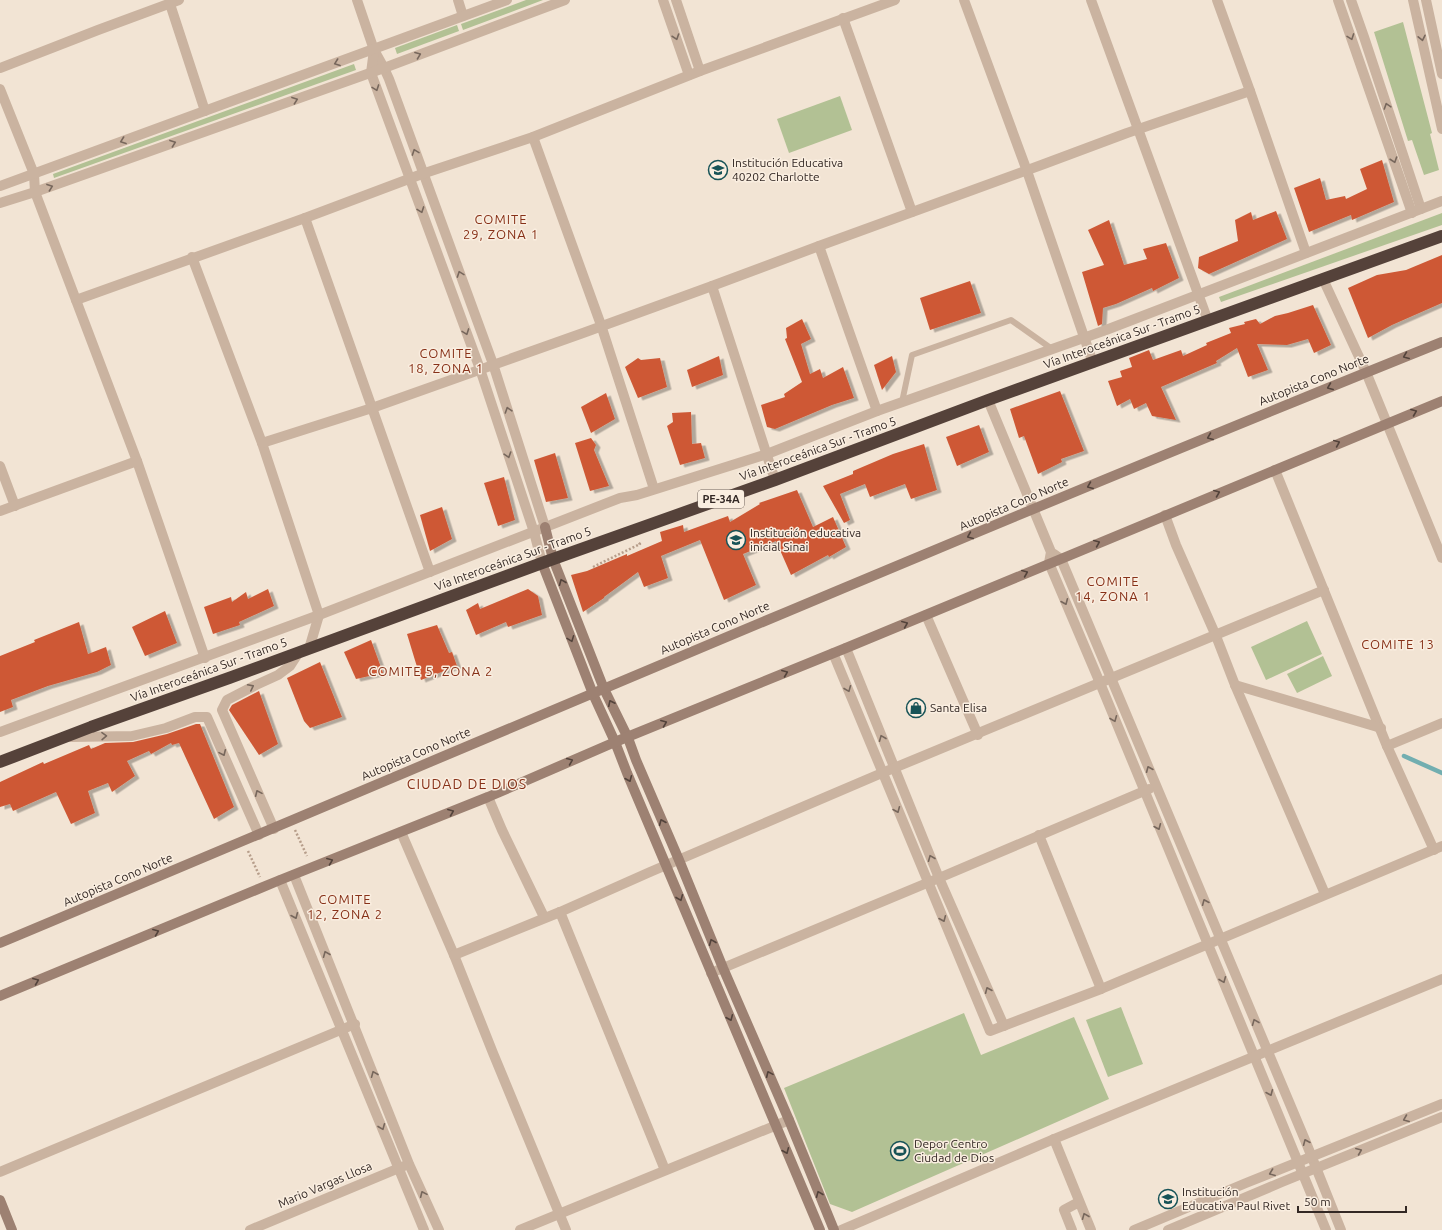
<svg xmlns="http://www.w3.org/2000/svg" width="1442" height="1230" font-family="Ubuntu,sans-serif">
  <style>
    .green { fill: #b2c194 }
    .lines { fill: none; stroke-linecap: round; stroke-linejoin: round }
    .stream { stroke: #72aeb0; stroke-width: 4.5 }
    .building { fill: #ce5936; filter: url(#shadow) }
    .path { stroke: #b69d8a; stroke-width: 2.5; stroke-dasharray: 2 2; stroke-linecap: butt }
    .lane { stroke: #cab3a0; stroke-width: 6 }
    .street { stroke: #cab3a0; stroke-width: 10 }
    .secondary { stroke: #9d8172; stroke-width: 10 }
    .highway { stroke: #55423a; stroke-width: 12 }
    .oneway { stroke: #77675c }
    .oneway2 { stroke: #53433b }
    .labels { text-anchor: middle; stroke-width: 3; stroke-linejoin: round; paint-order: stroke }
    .shield { fill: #faeee0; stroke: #6f635c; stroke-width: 1 }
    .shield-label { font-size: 11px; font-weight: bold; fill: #332824 }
    .poi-label { font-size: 12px; fill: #332824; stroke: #faeee0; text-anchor: start }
    .street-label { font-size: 12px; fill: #332824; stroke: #faeee0 }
    .neighbourhood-label { font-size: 13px; letter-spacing: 1px; fill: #873118; stroke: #faeee0 }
    .quarter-label { font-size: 14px; letter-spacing: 1px; fill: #873118; stroke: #faeee0 }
  </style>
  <defs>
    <filter id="shadow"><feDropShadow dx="4.5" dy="2.5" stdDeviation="0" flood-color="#0004"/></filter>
  </defs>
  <rect width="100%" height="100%" fill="#f2e4d4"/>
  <g class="green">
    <path d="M526,0H543L463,30L461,24Z"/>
    <path d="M1403,22L1432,133L1430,134L1439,170L1424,175L1412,140L1408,141L1374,32Z"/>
    <path d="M457,25L459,31L397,54L395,48Z"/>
    <path d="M354,64L356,70L54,178L53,174Z"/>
    <path d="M840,96L852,130L789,153L777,119Z"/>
    <path d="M1442,213V225L1221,302L1219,297Z"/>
    <path d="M1307,621L1322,654L1266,680L1251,647Z"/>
    <path d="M1323,656L1332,676L1297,693L1287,674Z"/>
    <path d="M1121,1007L1143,1064L1108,1077L1086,1020Z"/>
    <path d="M964,1013L981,1055L1074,1017L1109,1099L852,1212L830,1204L784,1088Z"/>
  </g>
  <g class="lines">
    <path class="stream" d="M1404,756L1442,773"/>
  </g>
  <g class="building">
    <path d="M1382,160L1394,202L1352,220L1351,215L1309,232L1294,188L1320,178L1326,200L1345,196L1346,199L1367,189L1360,169Z"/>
    <path d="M1276,211L1287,239L1209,274L1198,268L1199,257L1238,241L1235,220L1251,212L1253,220Z"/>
    <path d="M1109,220L1124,265L1147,259L1143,249L1166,243L1179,278L1153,291L1152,288L1116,304L1103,308L1102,324L1098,326L1082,272L1104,265L1088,230Z"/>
    <path d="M1442,255V303L1392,325L1368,338L1348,288L1377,275L1406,270Z"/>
    <path d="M970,281L981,313L930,330L920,298Z"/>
    <path d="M1313,305L1331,345L1314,353L1308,339L1287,345L1257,344L1268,370L1248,377L1237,348L1216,361L1217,363L1161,387L1176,420L1152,416L1146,403L1134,409L1130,399L1117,406L1108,381L1122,377L1120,371L1132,367L1129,358L1149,350L1153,360L1181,350L1183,356L1207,345L1206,343L1231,333L1229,328L1245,324L1244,322L1256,319L1260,324L1275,316L1288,313Z"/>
    <path d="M802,319L811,339L801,344L810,374L820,369L823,378L843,367L854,398L832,405L775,429L767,427L761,405L785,397L784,394L802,382L785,339L787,338L786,328Z"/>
    <path d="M719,356L723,375L692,387L687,370Z"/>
    <path d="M892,356L896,372L882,390L874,365Z"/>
    <path d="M638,358L641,360L660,358L667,387L638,398L625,367Z"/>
    <path d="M1060,391L1084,451L1061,459L1062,462L1038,474L1024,436L1019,438L1010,409Z"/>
    <path d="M606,393L615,419L591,433L581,407Z"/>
    <path d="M691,412L692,444L701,443L705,458L680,465L667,426L673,422L672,413Z"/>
    <path d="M979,425L989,452L957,466L946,437Z"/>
    <path d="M591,438L596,445L594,450L609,486L590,491L575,443Z"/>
    <path d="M924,444L937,490L911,499L905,484L870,497L865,484L840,494L850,520L844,523L823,486L853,474V471L893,454Z"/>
    <path d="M555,453L568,498L546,502L534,460Z"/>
    <path d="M504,477L515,520L498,526L484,483Z"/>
    <path d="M797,490L813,527L833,517L846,547L829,557L828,555L791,575L776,541L743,554L756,585L724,600L700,540L661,556L668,578L644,587L638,572L604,597V598L583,612L571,575L587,571L627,554V556L662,541L660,532L683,525L684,532L728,516L730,522L760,504L759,503Z"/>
    <path d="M442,507L452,539L430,551L420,515Z"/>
    <path d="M268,589L274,606L239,622L240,625L213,634L204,607L231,597L232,602L246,592L248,599Z"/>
    <path d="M528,589L538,596L542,615L508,627L506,622L476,635L466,610L478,603L480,609Z"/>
    <path d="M165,611L177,643L145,656L132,627Z"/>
    <path d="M79,622L88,654L106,647L111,665L97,672L48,686L11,700L13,707L0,712V656L35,642L34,640Z"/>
    <path d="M437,625L449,653L452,652L457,666L421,680L407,634Z"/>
    <path d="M371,640L383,673L356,679L344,652Z"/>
    <path d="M320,662L342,717L310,728L304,721L287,678Z"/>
    <path d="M259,691L278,744L259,755L229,710L232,705Z"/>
    <path d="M196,724H200L234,807L214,819L179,743L172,745L171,743L151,754L149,751L127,761L135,776L112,792L108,783L88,791L95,813L71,824L56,792L13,811L10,804L0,807V782L43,762L44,764L89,745L91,749L105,743L133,742L167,734Z"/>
  </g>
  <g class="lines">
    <g class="path">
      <path d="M593,567L640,544L638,542"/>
      <path d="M295,830L307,856"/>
      <path d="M248,851L260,877"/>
    </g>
    <path class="lane" d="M902,402L912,355L1011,320L1052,349"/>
    <g class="street">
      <path d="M357,0L374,50L384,68L389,79L493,364L545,527"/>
      <path d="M458,0L463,16"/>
      <path d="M663,0L689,75"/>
      <path d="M676,0L700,71"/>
      <path d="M964,0L1027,171L1093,363"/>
      <path d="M1091,0L1208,321"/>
      <path d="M1217,0L1250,91L1306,253"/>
      <path d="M1338,0L1412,213"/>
      <path d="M1351,0L1364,37L1421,209"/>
      <path d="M1413,0L1442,129"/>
      <path d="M1426,0L1442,74"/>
      <path d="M170,4L205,111"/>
      <path d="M843,18L912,212"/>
      <path d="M374,50L371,73L480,369L534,532L542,563"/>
      <path d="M0,68L98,30L179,0"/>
      <path d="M0,89L34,174L35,192L137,461L205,658"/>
      <path d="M533,137L601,325L654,489"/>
      <path d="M0,186L507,0"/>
      <path d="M0,203L35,192L384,68L565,0"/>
      <path d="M305,218L430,572"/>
      <path d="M819,246L877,411"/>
      <path d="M192,257L262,443L319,615L309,649"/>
      <path d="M1323,279L1366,372L1442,558"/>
      <path d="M712,286L775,480"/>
      <path d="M76,300L305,218L422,174L533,137L700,71L895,0"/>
      <path d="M988,400L1051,552L1049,563L1100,683L1326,1230"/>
      <path d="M262,443L372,408L583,333L712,286L819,246L1044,164L1127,133L1250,91"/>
      <path d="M0,466L15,506"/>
      <path d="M1275,470L1387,746L1434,850"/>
      <path d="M0,511L137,461"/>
      <path d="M1165,515L1176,545L1216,636L1235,685L1325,894"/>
      <path d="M1054,554L1061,559L1305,1140L1341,1230"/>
      <path d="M926,615L978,735"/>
      <path d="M846,648L939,878L1004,1026"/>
      <path d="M833,653L990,1031L1101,989L1442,846"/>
      <path d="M1235,685L1381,728"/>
      <path d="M0,732L319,615L620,498L637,495L767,454L877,411L1106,330L1442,201"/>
      <path d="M71,737L132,736L166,728L195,717H207L259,835"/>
      <path d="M1387,746L1442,723"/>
      <path d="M488,797L502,830L544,917"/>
      <path d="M274,829L222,710L227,700L256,685L278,675L290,666L299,652"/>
      <path d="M401,832L454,955L493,1053L566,1230"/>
      <path d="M1039,835L1101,989"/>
      <path d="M294,875L409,1164L439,1230"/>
      <path d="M280,880L424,1230"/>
      <path d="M560,912L665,1170"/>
      <path d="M454,955L560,912L650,872L882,773L1324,590"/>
      <path d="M711,973L939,878L1149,789"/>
      <path d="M1054,1139L1091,1230"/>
      <path d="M0,1172L355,1024"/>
      <path d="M250,1230L404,1166"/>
      <path d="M520,1230L789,1120"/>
      <path d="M841,1230L1054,1139L1442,979"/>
      <path d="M1072,1230L1064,1210L1079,1202"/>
      <path d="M1134,1230L1246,1183L1442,1104"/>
      <path d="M1168,1230L1282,1182L1442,1117"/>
    </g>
    <g class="secondary">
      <path d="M545,527L553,559L604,689L628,738L636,760L679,860L723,968L789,1120L834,1230"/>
      <path d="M542,563L593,694L615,742L627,773L820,1230"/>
      <path d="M0,943C480,742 959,536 1442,342"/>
      <path d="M0,996L280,880L488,797L615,742L846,648L1442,401"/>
      <path d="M0,1200L12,1230"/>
    </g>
    <path class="highway" d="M0,762L91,727L229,678L542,563L775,480L988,400L1442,236"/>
  </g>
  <defs><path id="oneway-chevron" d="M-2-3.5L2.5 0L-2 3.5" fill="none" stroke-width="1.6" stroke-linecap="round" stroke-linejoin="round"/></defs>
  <g class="oneway">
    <use href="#oneway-chevron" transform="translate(676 37) rotate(71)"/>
    <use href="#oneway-chevron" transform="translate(1351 37) rotate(70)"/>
    <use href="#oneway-chevron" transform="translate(1422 38) rotate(78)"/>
    <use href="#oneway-chevron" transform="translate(418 55) rotate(-21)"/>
    <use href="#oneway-chevron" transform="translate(337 63) rotate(160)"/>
    <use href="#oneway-chevron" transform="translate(376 88) rotate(70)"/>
    <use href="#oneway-chevron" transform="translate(295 100) rotate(-20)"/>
    <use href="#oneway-chevron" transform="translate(1387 106) rotate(-108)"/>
    <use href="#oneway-chevron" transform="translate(123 141) rotate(160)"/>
    <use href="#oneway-chevron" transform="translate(173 143) rotate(-20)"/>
    <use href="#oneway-chevron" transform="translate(415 152) rotate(-110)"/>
    <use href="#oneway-chevron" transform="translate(1394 160) rotate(71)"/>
    <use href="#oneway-chevron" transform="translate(50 187) rotate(-20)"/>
    <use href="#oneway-chevron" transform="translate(421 210) rotate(70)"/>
    <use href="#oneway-chevron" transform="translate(460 274) rotate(-110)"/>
    <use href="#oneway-chevron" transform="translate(466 332) rotate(70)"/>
    <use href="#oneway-chevron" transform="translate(508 410) rotate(-108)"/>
    <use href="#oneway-chevron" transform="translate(508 455) rotate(72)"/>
    <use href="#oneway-chevron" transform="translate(1065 602) rotate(67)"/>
    <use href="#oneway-chevron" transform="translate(251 687) rotate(-27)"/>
    <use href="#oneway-chevron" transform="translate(848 689) rotate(68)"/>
    <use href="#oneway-chevron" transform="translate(1114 719) rotate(68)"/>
    <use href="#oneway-chevron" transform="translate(104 736) rotate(-1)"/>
    <use href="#oneway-chevron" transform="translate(882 738) rotate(-112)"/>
    <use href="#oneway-chevron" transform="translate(223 753) rotate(66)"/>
    <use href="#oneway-chevron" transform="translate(1149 769) rotate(-113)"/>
    <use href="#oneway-chevron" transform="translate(258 793) rotate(-114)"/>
    <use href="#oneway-chevron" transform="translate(897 810) rotate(67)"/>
    <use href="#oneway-chevron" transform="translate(1158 827) rotate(67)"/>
    <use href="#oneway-chevron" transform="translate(931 858) rotate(-112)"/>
    <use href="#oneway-chevron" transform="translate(1205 902) rotate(-113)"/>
    <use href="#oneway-chevron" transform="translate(295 916) rotate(67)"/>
    <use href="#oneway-chevron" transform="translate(943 919) rotate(67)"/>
    <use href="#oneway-chevron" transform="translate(326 954) rotate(-112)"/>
    <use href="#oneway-chevron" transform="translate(1223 980) rotate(68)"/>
    <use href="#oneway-chevron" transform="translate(988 990) rotate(-113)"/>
    <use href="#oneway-chevron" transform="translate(1255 1022) rotate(-112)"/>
    <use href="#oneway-chevron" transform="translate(374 1074) rotate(-112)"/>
    <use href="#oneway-chevron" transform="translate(1270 1093) rotate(67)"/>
    <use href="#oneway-chevron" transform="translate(1406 1119) rotate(158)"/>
    <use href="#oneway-chevron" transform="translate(382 1127) rotate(68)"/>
    <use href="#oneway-chevron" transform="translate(1306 1142) rotate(-113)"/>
    <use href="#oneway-chevron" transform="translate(1359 1151) rotate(-22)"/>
    <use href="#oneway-chevron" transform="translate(1272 1173) rotate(159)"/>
    <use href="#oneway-chevron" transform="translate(423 1194) rotate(-114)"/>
    <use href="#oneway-chevron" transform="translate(1085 1216) rotate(-112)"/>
  </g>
  <g class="oneway2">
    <use href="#oneway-chevron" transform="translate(1406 356) rotate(158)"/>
    <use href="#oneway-chevron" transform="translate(1330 387) rotate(158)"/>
    <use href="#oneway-chevron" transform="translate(1414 412) rotate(-22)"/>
    <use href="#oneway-chevron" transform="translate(1210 437) rotate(158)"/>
    <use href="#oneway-chevron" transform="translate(1337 443) rotate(-23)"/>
    <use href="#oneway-chevron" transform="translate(1090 486) rotate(158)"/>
    <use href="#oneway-chevron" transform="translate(1217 493) rotate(-22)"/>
    <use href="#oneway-chevron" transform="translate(970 536) rotate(157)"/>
    <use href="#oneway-chevron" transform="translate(1097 543) rotate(-23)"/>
    <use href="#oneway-chevron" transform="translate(1025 573) rotate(-23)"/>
    <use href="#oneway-chevron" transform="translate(562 582) rotate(-112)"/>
    <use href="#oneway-chevron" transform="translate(905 624) rotate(-23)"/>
    <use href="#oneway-chevron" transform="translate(571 639) rotate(69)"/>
    <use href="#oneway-chevron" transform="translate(785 673) rotate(-22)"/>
    <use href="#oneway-chevron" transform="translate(611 703) rotate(-116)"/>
    <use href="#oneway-chevron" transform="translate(664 723) rotate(-22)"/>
    <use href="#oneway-chevron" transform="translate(570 761) rotate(-23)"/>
    <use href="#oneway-chevron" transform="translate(629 779) rotate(67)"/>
    <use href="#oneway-chevron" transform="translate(451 812) rotate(-22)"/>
    <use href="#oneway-chevron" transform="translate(662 822) rotate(-113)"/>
    <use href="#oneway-chevron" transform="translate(330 861) rotate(-22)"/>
    <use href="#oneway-chevron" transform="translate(680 898) rotate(68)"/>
    <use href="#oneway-chevron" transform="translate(156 932) rotate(-22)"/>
    <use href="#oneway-chevron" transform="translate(712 942) rotate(-112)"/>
    <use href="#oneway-chevron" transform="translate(36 981) rotate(-22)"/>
    <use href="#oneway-chevron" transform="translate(730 1018) rotate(67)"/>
    <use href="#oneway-chevron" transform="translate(769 1074) rotate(-114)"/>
    <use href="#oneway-chevron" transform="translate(786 1151) rotate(67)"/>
    <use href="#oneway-chevron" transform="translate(819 1194) rotate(-112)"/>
  </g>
  <defs>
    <symbol id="school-ring" viewBox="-11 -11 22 22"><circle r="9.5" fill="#faeee0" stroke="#175357" stroke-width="1.5"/><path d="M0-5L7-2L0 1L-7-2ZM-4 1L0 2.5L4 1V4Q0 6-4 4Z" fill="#175357"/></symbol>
    <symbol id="shop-ring" viewBox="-11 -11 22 22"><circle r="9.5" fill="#faeee0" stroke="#175357" stroke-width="1.5"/><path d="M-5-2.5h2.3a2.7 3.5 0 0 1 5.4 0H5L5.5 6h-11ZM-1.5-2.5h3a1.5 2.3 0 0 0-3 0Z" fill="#175357"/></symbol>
    <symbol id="stadium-ring" viewBox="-11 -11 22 22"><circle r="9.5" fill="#faeee0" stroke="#175357" stroke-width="1.5"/><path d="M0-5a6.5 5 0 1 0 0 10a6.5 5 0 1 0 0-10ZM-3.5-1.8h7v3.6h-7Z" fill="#175357"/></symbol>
  </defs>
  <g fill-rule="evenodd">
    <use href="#school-ring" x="707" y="159" width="22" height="22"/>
    <use href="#school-ring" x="725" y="529" width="22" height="22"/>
    <use href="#shop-ring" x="905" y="697" width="22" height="22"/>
    <use href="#stadium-ring" x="889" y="1140" width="22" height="22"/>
    <use href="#school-ring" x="1157" y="1188" width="22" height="22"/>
  </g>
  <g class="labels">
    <rect class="shield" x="698" y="490" width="46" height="18" rx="3"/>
    <g class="shield-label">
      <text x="721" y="503">PE-34A</text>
    </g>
    <g class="poi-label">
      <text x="732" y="167">Institución Educativa<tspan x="732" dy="14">40202 Charlotte</tspan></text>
      <text x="750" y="537">Institución educativa<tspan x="750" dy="14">inicial Sinai</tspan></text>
      <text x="930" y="712">Santa Elisa</text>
      <text x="914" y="1148">Depor Centro<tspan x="914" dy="14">Ciudad de Dios</tspan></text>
      <text x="1182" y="1196">Institución<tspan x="1182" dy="14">Educativa Paul Rivet</tspan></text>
    </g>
    <g class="street-label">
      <text transform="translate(1122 337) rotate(-20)" y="4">Vía Interoceánica Sur - Tramo 5</text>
      <text transform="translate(1314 380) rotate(-22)" y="4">Autopista Cono Norte</text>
      <text transform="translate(818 449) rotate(-20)" y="4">Vía Interoceánica Sur - Tramo 5</text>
      <text transform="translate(1014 504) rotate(-23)" y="4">Autopista Cono Norte</text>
      <text transform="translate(513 559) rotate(-20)" y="4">Vía Interoceánica Sur - Tramo 5</text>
      <text transform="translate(715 628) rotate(-23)" y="4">Autopista Cono Norte</text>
      <text transform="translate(209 670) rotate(-20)" y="4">Vía Interoceánica Sur - Tramo 5</text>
      <text transform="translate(416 754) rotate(-23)" y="4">Autopista Cono Norte</text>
      <text transform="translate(118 880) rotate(-23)" y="4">Autopista Cono Norte</text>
      <text transform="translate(325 1185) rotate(-23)" y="4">Mario Vargas Llosa</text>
    </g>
    <g class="neighbourhood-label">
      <text x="501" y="224">COMITE<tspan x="501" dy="15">29, ZONA 1</tspan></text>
      <text x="446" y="358">COMITE<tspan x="446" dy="15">18, ZONA 1</tspan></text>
      <text x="1113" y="586">COMITE<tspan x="1113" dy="15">14, ZONA 1</tspan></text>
      <text x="1398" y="649">COMITE 13</text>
      <text x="431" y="676">COMITE 5, ZONA 2</text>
      <text x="345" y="904">COMITE<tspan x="345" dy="15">12, ZONA 2</tspan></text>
    </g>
    <g class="quarter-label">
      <text x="467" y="789">CIUDAD DE DIOS</text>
    </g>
  </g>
  <path d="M1298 1206v6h108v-6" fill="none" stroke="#332824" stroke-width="2"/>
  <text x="1304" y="1206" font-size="12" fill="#332824" stroke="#faeee0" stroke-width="3" paint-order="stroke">50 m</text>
</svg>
